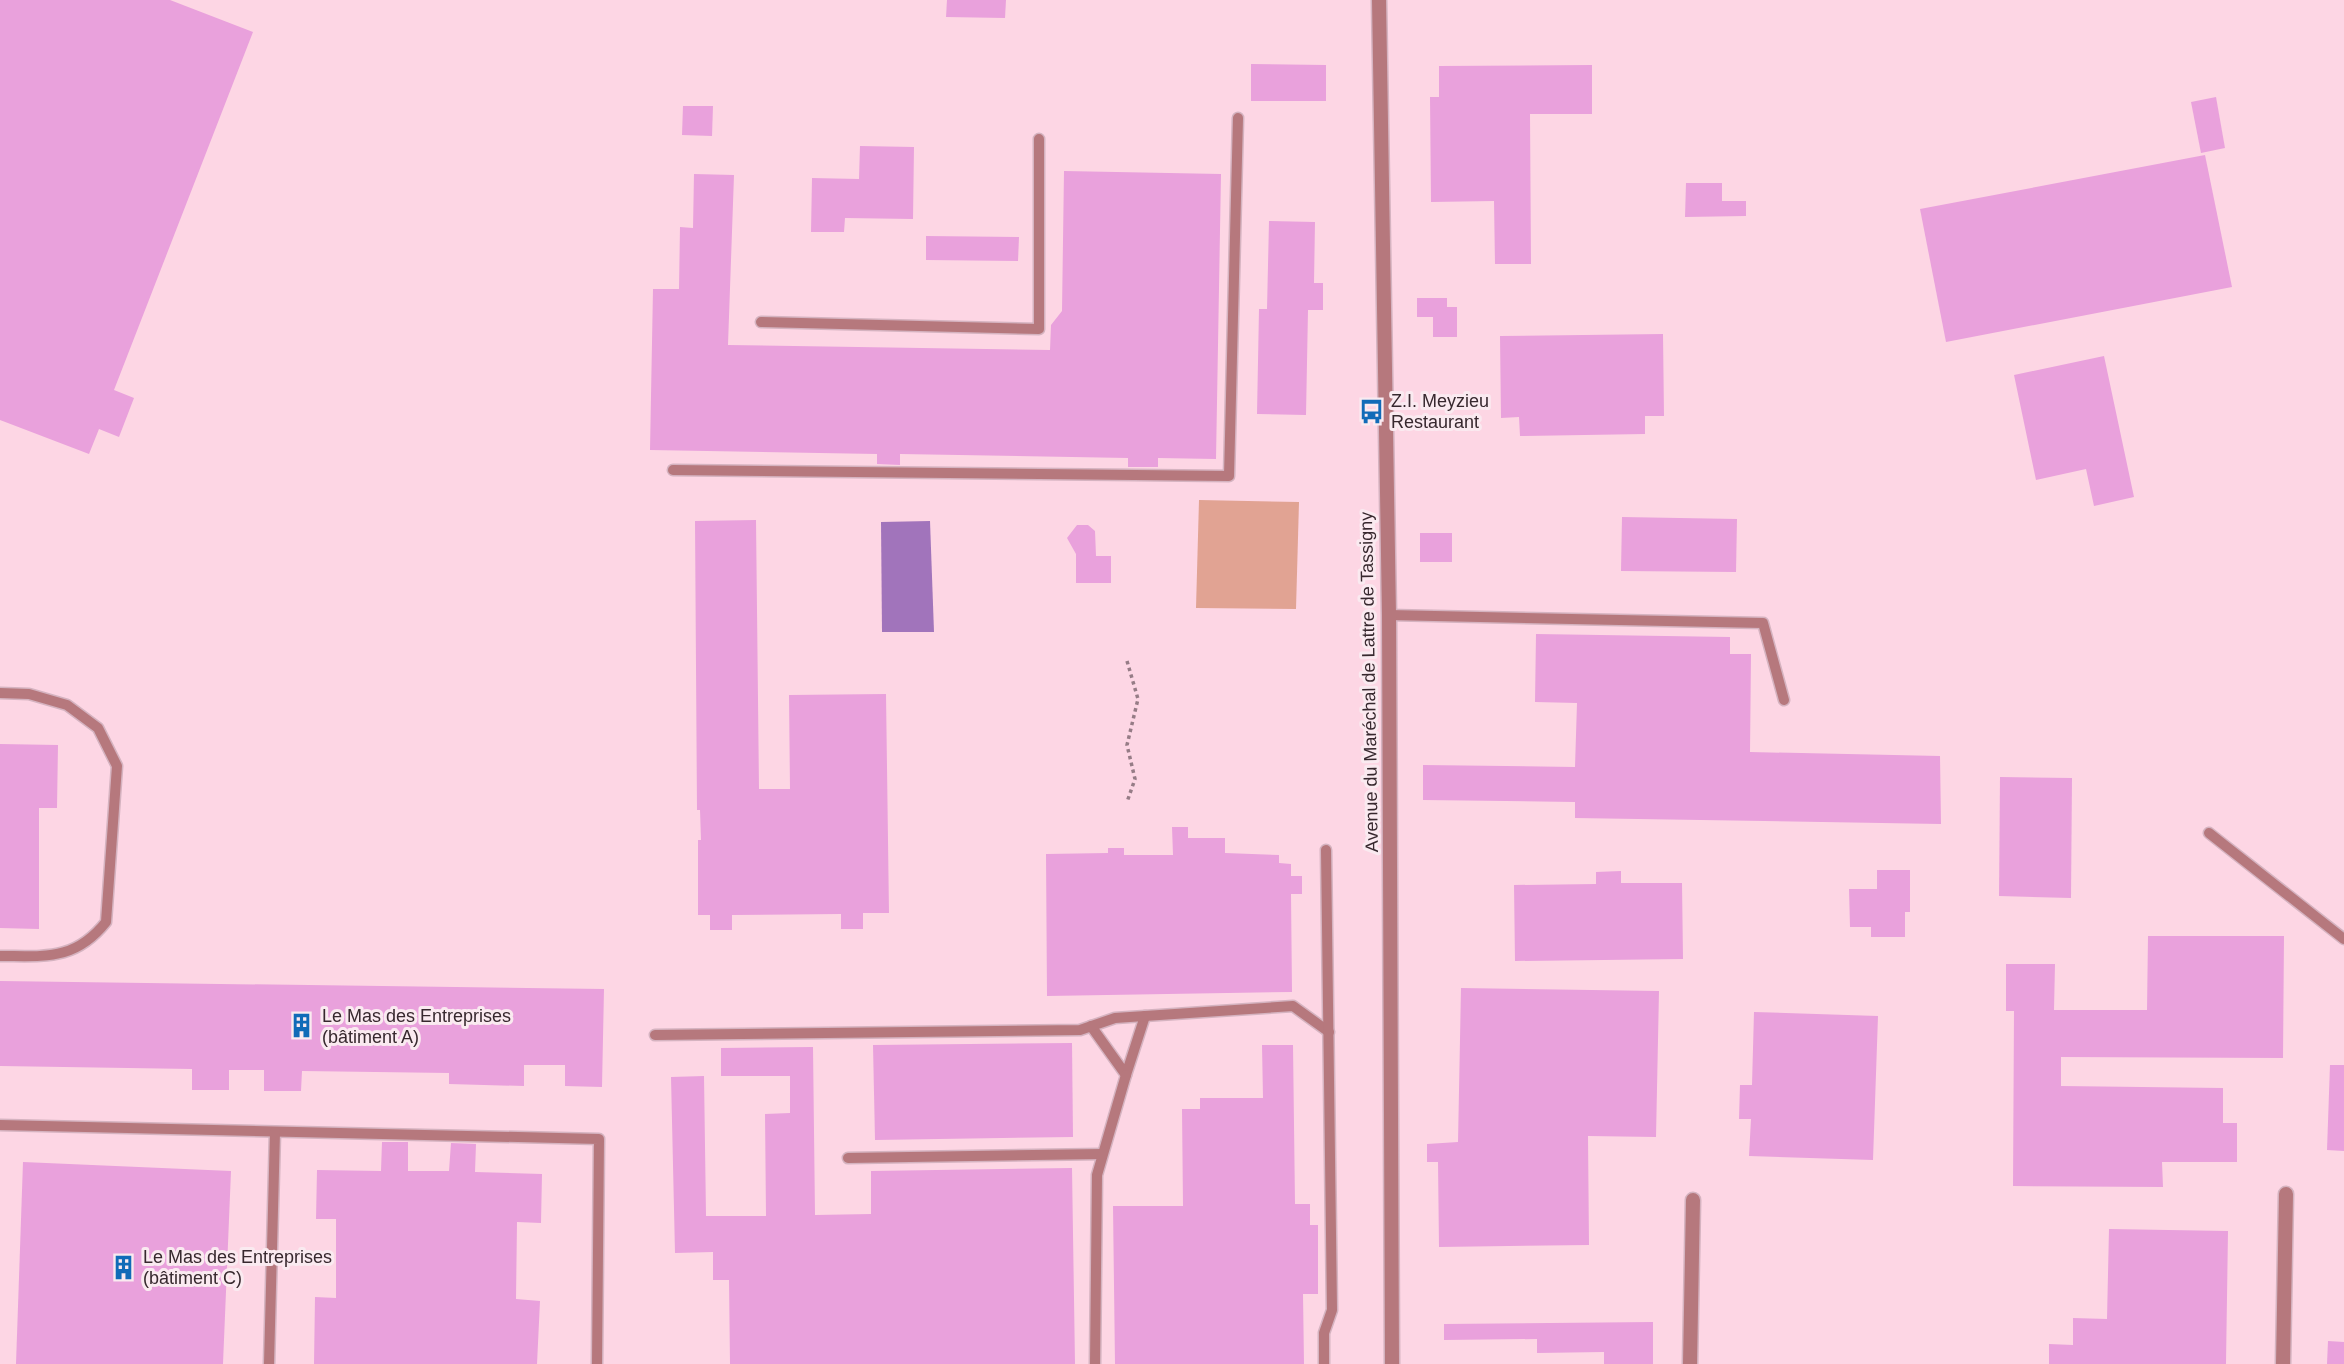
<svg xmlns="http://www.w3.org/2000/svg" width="2344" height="1364" font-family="Helvetica,sans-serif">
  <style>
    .green { fill: #e1a393 }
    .water { fill: #a174bb }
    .building { fill: #e9a1dc }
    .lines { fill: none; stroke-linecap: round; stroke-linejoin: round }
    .lane-casing { stroke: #d5b3c0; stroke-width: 13 }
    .street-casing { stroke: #d5b3c0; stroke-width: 17 }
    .path { stroke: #967c86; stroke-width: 3.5; stroke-dasharray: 3.5 3.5; stroke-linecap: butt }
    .lane { stroke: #b6787d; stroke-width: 10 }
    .street { stroke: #b6787d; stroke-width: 14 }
    .labels { text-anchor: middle; stroke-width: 6; stroke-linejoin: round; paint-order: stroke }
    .poi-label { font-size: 18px; fill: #37282e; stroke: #faeaf0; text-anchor: start }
    .street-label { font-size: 18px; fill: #37282e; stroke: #faeaf0 }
  </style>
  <rect width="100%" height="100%" fill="#fdd6e4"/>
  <path class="green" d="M1199,500L1299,502L1296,609L1196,608Z"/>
  <path class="water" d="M930,521L934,632H882L881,522Z"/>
  <g class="building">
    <path d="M0,0H170L253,32L114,390L134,398L119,437L99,429L89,454L0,420Z"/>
    <path d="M947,0H1006L1005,18L946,17Z"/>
    <path d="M1251,64L1326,65V101H1251Z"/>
    <path d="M1592,65V114H1530L1531,264H1495L1494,201L1431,202L1430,97H1439V66Z"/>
    <path d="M2216,97L2225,148L2201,153L2191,102Z"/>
    <path d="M683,106H713L712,136L682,135Z"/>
    <path d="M860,146L914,147L913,219L845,218L844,232H811L812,178L859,179Z"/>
    <path d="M2205,155L2232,287L1946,342L1920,209Z"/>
    <path d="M1064,171L1221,174L1216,459L1158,458V467H1128V458L900,454V465L877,464V454L650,450L653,289H679L680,227L693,228L694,174L734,175L728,345L1050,350L1051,325L1062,311Z"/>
    <path d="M1686,183H1722V201H1746V216L1685,217Z"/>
    <path d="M1269,221L1315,222L1314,283H1323V310H1308L1306,415L1257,414L1259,309H1267Z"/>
    <path d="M926,236L1019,237L1018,261L926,260Z"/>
    <path d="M1417,298H1447V307H1457V337H1433V317H1417Z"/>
    <path d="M1663,334L1664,416H1645V434L1520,436L1519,417L1501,418L1500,336Z"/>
    <path d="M2104,356L2134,497L2094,506L2086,469L2036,480L2014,375Z"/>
    <path d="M1622,517L1737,519L1736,572L1621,571Z"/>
    <path d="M756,520L759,789H790L789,695L886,694L889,913H863V929H841V914L732,915V930H710V915H698V840H701L700,810H697L695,521Z"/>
    <path d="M1077,525H1088L1095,531L1096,556H1111V583H1076V554L1067,538Z"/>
    <rect x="1420" y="533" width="32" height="29"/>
    <path d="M1536,634L1730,637V654H1751L1750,752L1940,756L1941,824L1575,818V802L1423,800V765L1575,767L1577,703L1535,702Z"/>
    <path d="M0,744L58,745L57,808H39V929L0,928Z"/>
    <path d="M2000,777L2072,778L2071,898L1999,896Z"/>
    <path d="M1172,827H1188V838H1225V853L1279,855V863L1291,864V876H1302V894H1291L1292,992L1047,996L1046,854L1108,853V848H1124V855H1173Z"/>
    <path d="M1877,870H1910V912H1905V937H1871V927H1850L1849,889H1877Z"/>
    <path d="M1621,871V883H1682L1683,959L1515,961L1514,885L1596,884V872Z"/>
    <path d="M2148,936H2284L2283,1058L2061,1057V1086L2223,1088V1123H2237V1162H2162L2163,1187L2013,1186L2014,1011H2006V964H2055L2054,1010H2147Z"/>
    <path d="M0,981L604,989L602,1087L565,1086V1065H524V1086L449,1084V1073L302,1071L301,1091H264V1070H229V1090H192V1069L0,1066Z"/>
    <path d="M1461,988L1659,991L1656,1137L1588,1136L1589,1245L1439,1247L1438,1162H1427V1144L1458,1142Z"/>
    <path d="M1754,1012L1878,1016L1873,1160L1749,1156L1751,1119H1739L1740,1085H1752Z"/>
    <path d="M1072,1043L1073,1137L875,1140L873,1045Z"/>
    <path d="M1262,1045H1293L1295,1204H1310V1225H1318V1294H1303L1304,1364H1115L1113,1206H1183L1182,1109H1200V1098H1263Z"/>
    <path d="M813,1047L815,1215L871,1214V1171L1072,1168L1075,1364H730L729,1280H713V1252L675,1253L671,1077L704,1076L706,1216H766L765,1114L790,1113V1076H721V1048Z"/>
    <path d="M2330,1065H2344V1151L2327,1150Z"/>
    <path d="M382,1142H408V1171H449L451,1143L476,1144L475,1172L542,1174L541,1223L517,1222L516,1299L540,1301L537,1364H314L315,1297L336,1298V1219H316L317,1170L381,1171Z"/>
    <path d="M23,1162L231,1171L223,1364H16Z"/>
    <path d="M2109,1229L2228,1231L2226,1364H2049V1344L2073,1345V1318L2107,1319Z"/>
    <path d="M1653,1322V1364H1604V1352L1537,1353V1339L1444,1340V1324Z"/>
    <path d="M2328,1341L2344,1342V1364H2327Z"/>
  </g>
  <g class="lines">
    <defs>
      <g id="lane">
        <path d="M761,322L1039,329V139"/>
        <path d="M673,470L1229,476L1238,118"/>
        <path d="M1389,615L1763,623L1784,700"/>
        <path d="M0,693L29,694L67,705L98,728L117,766L106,922C75,961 45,956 0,956"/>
        <path d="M2209,833L2344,939"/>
        <path d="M1091,1026L1126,1075L1145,1016"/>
        <path d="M655,1035L1080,1030L1115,1018L1293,1006L1329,1032"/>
        <path d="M0,1125L599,1139L597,1364"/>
        <path d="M848,1158L1102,1154"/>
        <path d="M269,1364L275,1132"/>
        <path d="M1095,1364L1097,1175L1126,1075"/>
        <path d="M1324,1364V1333L1332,1310L1326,850"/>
      </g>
      <g id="street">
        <path d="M1379,0L1389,615L1392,1364"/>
        <path d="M1690,1364L1693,1200"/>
        <path d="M2283,1364L2286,1194"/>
      </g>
    </defs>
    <use href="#lane" class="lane-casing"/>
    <use href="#street" class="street-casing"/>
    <path class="path" d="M1127,661L1138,699L1127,745L1135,779L1127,802"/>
    <use href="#lane" class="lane"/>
    <use href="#street" class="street"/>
  </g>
  <defs>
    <symbol id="bus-bare" viewBox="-9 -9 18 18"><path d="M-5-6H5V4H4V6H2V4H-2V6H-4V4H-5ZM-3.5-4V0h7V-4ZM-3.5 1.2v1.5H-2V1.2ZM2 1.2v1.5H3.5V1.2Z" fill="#116bb8" stroke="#faeaf0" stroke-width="2.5" paint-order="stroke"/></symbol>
    <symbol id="building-bare" viewBox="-9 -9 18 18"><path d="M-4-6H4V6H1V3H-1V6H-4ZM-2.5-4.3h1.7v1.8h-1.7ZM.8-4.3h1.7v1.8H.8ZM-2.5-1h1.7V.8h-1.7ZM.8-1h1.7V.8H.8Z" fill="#116bb8" stroke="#faeaf0" stroke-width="2.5" paint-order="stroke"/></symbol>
  </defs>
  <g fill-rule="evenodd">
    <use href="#bus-bare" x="1354" y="394" width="35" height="35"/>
    <use href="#building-bare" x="284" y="1008" width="35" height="35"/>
    <use href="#building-bare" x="106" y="1250" width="35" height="35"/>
  </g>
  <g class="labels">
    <g class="poi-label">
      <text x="1391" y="407">Z.I. Meyzieu<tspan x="1391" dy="21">Restaurant</tspan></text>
      <text x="322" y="1022">Le Mas des Entreprises<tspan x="322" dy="21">(bâtiment A)</tspan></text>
      <text x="143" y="1263">Le Mas des Entreprises<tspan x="143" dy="21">(bâtiment C)</tspan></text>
    </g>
    <g class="street-label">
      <text transform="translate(1369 682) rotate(-91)" y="6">Avenue du Maréchal de Lattre de Tassigny</text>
    </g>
  </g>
</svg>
